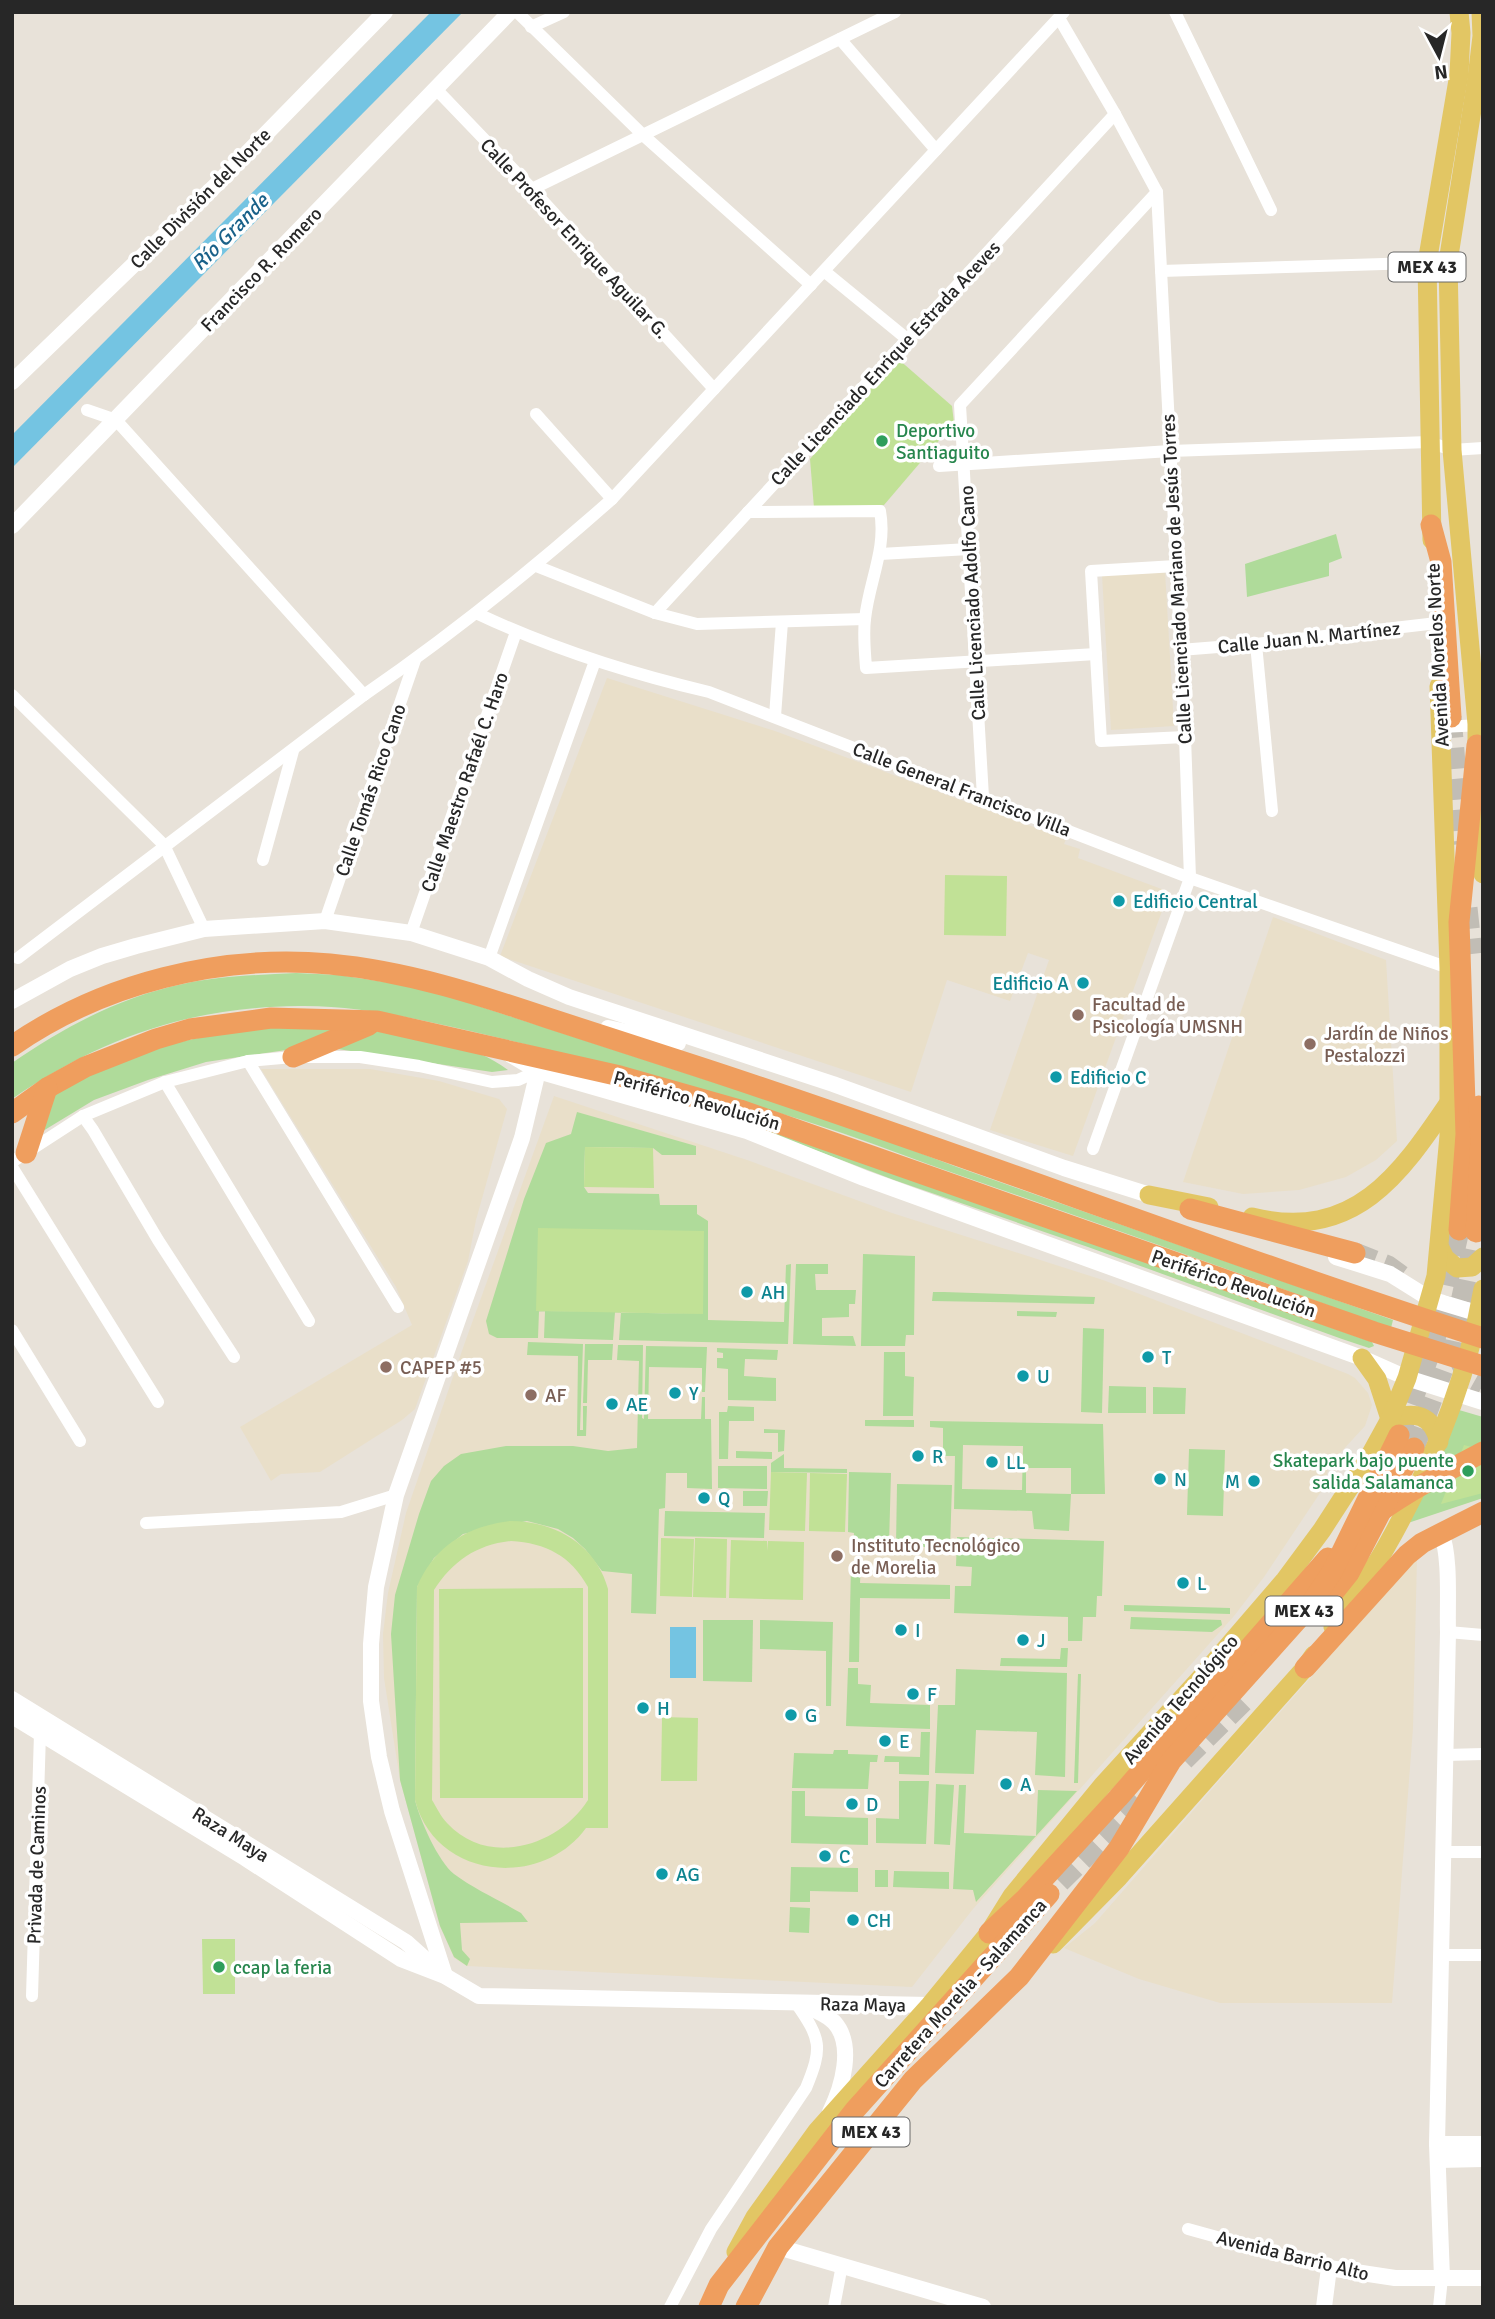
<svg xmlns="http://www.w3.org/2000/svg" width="1495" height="2319" font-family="Signika,sans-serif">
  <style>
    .education { fill: #e9dfc9 }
    .green { fill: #afdb9a; fill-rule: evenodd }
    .pitch { fill: #c1e196; fill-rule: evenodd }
    .water { fill: #74c4e2 }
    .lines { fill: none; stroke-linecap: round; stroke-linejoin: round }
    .highway-tunnel { stroke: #c1bdb5; stroke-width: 21; stroke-dasharray: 21 10; stroke-linecap: butt }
    .street { stroke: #fff; stroke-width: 12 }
    .secondary { stroke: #fff; stroke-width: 16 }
    .primary { stroke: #e2c664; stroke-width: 19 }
    .highway { stroke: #ef9e5e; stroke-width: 21 }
    .leisure-dot { fill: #2e9e5b; stroke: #fff; stroke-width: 2.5 }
    .culture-dot { fill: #0f9aa8; stroke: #fff; stroke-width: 2.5 }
    .education-dot { fill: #8d6e63; stroke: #fff; stroke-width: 2.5 }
    .labels { text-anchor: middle; stroke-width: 7; stroke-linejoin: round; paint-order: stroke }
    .shield { fill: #fff; stroke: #686868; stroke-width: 2 }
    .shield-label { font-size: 18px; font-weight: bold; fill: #272727 }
    .street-label { font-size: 19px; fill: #272727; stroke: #fff }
    .leisure-label { font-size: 19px; fill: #27864d; stroke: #fff; text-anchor: start }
    .culture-label { font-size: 19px; fill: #0d838f; stroke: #fff; text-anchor: start }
    .education-label { font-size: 19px; fill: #785e54; stroke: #fff; text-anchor: start }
    .water-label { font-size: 21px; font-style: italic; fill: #196189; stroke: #fff }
  </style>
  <rect width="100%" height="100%" fill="#e8e2d9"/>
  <g class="education">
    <path d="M1165,571L1174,726L1111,730L1102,575Z"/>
    <path d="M607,678L775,731L1066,839L1064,844L1080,849L1078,858L1167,891L1166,900L1073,1156L990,1130L1049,960L1028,953L1010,1001L947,980L911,1092L500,956Z"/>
    <path d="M1273,917L1386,960L1397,1141L1376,1160L1346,1177L1299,1190L1243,1194L1183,1182Z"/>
    <path d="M261,1069H370L439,1081L499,1099L507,1109L476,1220L468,1261L415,1409L402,1420L320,1472L281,1474L271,1481L240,1427L412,1325L396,1287Z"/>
    <path d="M554,1096L750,1161L892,1213L1103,1280L1348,1374L1355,1378L1368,1393L1372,1405L1365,1426L1329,1465L1324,1487L1264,1577L1234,1616L973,1909L912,1987L467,1966L454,1958L440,1926L400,1780L384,1678L383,1634L388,1593L406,1513L464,1345Z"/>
    <path d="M1417,1558L1413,1728L1392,2003H1220L1139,1979L1064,1948L1095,1923L1226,1773Z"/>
  </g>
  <g class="green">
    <path d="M1336,534L1342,558L1329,563V576L1247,597L1245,564Z"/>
    <path d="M296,973L339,975L423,988L843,1124L957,1167L1393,1320L1391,1328C1247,1276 1103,1225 959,1175C920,1162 881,1146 842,1133C767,1107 688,1088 611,1067C564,1054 517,1042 470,1031C413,1018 357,1005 298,1006C189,1007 101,1038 12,1099V1063C64,1027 120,997 183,984C219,976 259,975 296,973Z"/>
    <path d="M305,1025L351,1027L293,1049L206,1062L148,1080L94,1100L38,1134L55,1091C75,1082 94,1070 114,1063C179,1037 237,1029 305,1025Z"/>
    <path d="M382,1030C424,1039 473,1043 508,1070L492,1072L324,1047Z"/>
    <path d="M577,1112L696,1146V1155H662L653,1148L585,1147L584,1187L588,1193L659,1194L660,1205H697V1214L708,1221V1320L784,1322L786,1265L791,1264L788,1344L619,1340L621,1312L703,1314L537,1311H539L538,1338H497L489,1334L486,1321L524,1199L546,1143L571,1134Z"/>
    <path d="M760,1126L1372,1342L1374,1346L1369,1348L1342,1339L1088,1247L894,1180L778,1136L763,1129Z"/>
    <path d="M863,1254L915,1256L914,1335H906L905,1346H861Z"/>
    <path d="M796,1264H828V1274H815L816,1290H856L855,1304H849V1317L822,1318V1336H853L856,1346L793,1344Z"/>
    <path d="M933,1292H944L1095,1297L1094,1304L932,1301Z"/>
    <path d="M545,1311L615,1312L613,1340L544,1338Z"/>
    <path d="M1017,1311L1057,1312L1056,1317L1017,1316Z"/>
    <path d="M1083,1328L1104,1329L1102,1413L1081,1412Z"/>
    <path d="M528,1342L583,1344L580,1430H583V1406H587L586,1436H577L578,1356L527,1355Z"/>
    <path d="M585,1344H613L612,1360H588L587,1403H583Z"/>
    <path d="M618,1345H643L642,1418L644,1419L646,1346L707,1347L705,1392H702V1368L649,1367L648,1419H701L702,1397H705V1419H711L712,1489L687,1488V1473H666L665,1508L659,1509L656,1614L631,1613L632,1574L602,1571L585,1549L573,1538L558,1529L527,1521L463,1534L434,1558L417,1587L415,1800C420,1820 438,1861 454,1874C474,1889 499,1900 521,1913L528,1922L460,1923L462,1950L470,1959L467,1966L454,1957L440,1926L400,1780L391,1634L395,1595L419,1514L431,1481L444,1466L461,1454L506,1446H573L608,1451L637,1448L639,1361L617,1360Z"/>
    <path d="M717,1348L778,1350L777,1360L745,1359L744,1376L776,1378V1401L728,1400V1369L717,1368V1358H723V1353L717,1352Z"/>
    <path d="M884,1352H905V1376L914,1377L913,1416H883Z"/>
    <path d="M1109,1386L1146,1387V1413H1108Z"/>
    <path d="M1153,1387L1186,1388L1185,1414H1153Z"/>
    <path d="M728,1406L754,1407V1421H729L728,1459H719V1412H727Z"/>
    <path d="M1459,1410L1483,1417V1498L1408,1523Z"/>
    <path d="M865,1420H914V1427L865,1426Z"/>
    <path d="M930,1421L1103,1424L1105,1494H1071L1069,1531L1034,1529L1032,1511L954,1509L955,1456H943V1428L930,1427ZM963,1445L1023,1446L1022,1490L962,1489ZM1026,1468H1071V1494L1026,1493Z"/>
    <path d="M764,1429L785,1430L784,1451L778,1452V1433H764Z"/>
    <path d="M1189,1449L1225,1450L1223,1516L1187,1515Z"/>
    <path d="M736,1451L772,1452V1459L736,1458Z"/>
    <path d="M784,1454V1468L847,1469V1473L771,1472V1463Z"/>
    <path d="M718,1466H767V1489L718,1488Z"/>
    <path d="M849,1472L891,1473L889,1545H865L864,1554H853L854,1533L848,1532Z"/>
    <path d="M897,1484L952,1485L950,1548L896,1546Z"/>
    <path d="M743,1491H768L767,1506H743Z"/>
    <path d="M665,1511L765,1513L764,1538L664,1536Z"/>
    <path d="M957,1537L1104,1541L1102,1596H1097L1096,1617H1083L1082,1641H1068V1617L954,1613L955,1586H971L972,1567L956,1566Z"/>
    <path d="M851,1563H861L860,1583L950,1585V1599L860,1598L859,1662H849Z"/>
    <path d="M1124,1605L1230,1608V1614L1124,1611Z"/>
    <path d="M1131,1617L1221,1620L1222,1625L1212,1632L1130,1629Z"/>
    <path d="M703,1620H753L752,1682L703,1681Z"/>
    <path d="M760,1620L833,1622L831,1706H826V1651L760,1649Z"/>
    <path d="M1061,1648H1068L1067,1667L1000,1666L1001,1658L1060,1659Z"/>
    <path d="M848,1668H858V1684L871,1685L870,1703L930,1705V1729L846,1726Z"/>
    <path d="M956,1669L1067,1673L1065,1777L1035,1775L1037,1732L976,1730L974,1774L935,1773L938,1705H955Z"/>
    <path d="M1078,1674H1081L1078,1783H1074Z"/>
    <path d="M921,1732H930L929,1775L899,1774V1762H884L885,1756L920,1757Z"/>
    <path d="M834,1750H848V1754L878,1755L877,1762H870L868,1789L792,1788L794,1753L833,1754Z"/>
    <path d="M899,1781H929L926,1844L876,1843V1818L899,1819Z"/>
    <path d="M936,1784L954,1785L950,1845L934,1844Z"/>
    <path d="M959,1785H966L964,1833L1036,1836L1038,1790L1077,1791L976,1902L973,1890L953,1889Z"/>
    <path d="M792,1791H805V1816L868,1818V1845L791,1843Z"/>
    <path d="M791,1867L858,1868V1892L810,1891V1902H790Z"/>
    <rect x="875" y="1870" width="13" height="17"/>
    <path d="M894,1871L949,1872V1889L893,1887Z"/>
    <path d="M790,1907L810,1908L809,1933L789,1932Z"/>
  </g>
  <g class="pitch">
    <path d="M897,358L952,406L954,423L884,505L814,508L810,459Z"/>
    <path d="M945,875L1007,876L1006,936L944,935Z"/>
    <path d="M585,1147L653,1148L654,1188L584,1187Z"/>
    <path d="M538,1228L704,1231L703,1314L536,1311Z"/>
    <path d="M1464,1445L1483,1450V1493L1441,1504Z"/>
    <path d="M771,1472L807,1473L805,1531L769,1530Z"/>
    <path d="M810,1473L847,1474L845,1532L809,1531Z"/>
    <path d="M510,1521C554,1521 596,1544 608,1589V1828H586C541,1890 435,1879 415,1800L417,1587C434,1546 468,1526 510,1521ZM511,1541C546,1543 571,1556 588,1587V1800C559,1846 488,1868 447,1823C441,1817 437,1808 432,1800L434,1590C453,1561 476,1545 511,1541Z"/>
    <path d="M661,1538L694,1539L692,1597L660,1596Z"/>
    <path d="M695,1538L727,1539L726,1598L693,1597Z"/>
    <path d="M731,1540L767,1541V1551L768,1541L804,1542L803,1600L729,1598Z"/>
    <path d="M583,1588V1798H440L439,1589Z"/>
    <path d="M662,1717L698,1718L697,1781H661Z"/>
    <path d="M202,1939H235V1994H203Z"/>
  </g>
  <g class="water">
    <path d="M431,12H463L12,468V435Z"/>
    <rect x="670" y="1627" width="26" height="51"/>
  </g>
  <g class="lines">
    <g class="highway-tunnel">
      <path d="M1451,717L1462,844"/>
      <path d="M1467,908L1472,954"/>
      <path d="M1355,1253L1388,1266L1406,1279"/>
      <path d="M1458,1356L1467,1376L1483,1385"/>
      <path d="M1400,1433L1435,1339L1459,1230"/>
      <path d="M1414,1448L1452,1344L1476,1232"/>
      <path d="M1184,1760L1245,1700"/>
      <path d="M1060,1882L1143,1800"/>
    </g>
    <g class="street">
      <path d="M517,12L643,135L811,285"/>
      <path d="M1175,12L1271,210"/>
      <path d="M1059,18L1115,114L1157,192L1185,737L1190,878L1093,1149"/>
      <path d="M531,27L564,12"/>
      <path d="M840,39L936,150"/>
      <path d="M435,88L532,189L714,389"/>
      <path d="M532,189L895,12"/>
      <path d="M824,271L907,339"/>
      <path d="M1161,271L1448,262"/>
      <path d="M87,410L116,420L364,695"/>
      <path d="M536,414L612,499"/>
      <path d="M939,466L1170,451L1429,442L1452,450L1483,448"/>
      <path d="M748,512L880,511C887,549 869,581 865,619C863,635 865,652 866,668L1096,654"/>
      <path d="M880,554L969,549"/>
      <path d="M536,566L655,613L697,624L865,619"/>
      <path d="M1176,566L1091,571L1101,741L1185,737"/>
      <path d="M476,613C550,648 628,673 709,692L1190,878L1449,968"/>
      <path d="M655,613L1115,114"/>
      <path d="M1256,644L1272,811"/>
      <path d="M1180,650L1256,644L1437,623"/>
      <path d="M12,695L164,845L204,929"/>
      <path d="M775,716L782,622"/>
      <path d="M1441,727L1482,725"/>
      <path d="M983,797L960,405L1157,192"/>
      <path d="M263,860L293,751"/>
      <path d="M325,921L415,660"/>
      <path d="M411,933L516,632"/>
      <path d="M18,958L364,695C451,635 533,569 612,499L1064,12"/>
      <path d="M489,958L595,661"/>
      <path d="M248,1061L398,1307"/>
      <path d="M165,1082L309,1321"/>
      <path d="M83,1116L93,1130L158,1240L234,1357"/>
      <path d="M12,1162L83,1116L165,1082L248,1061L293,1057H360L419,1066L492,1082L518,1080L538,1071"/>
      <path d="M12,1167L158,1402"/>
      <path d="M12,1330L80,1441"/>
      <path d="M146,1523L341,1512L396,1495"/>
      <path d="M1448,1632L1483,1635"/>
      <path d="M1446,1755L1483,1754"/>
      <path d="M1443,1852H1483"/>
      <path d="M1440,1955H1483"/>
      <path d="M32,1996L40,1733"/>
      <path d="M1188,2229L1329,2268"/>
      <path d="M670,2307L711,2229L806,2088C823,2047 821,2039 796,2003"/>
      <path d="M834,2307L842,2265"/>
      <path d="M1439,2307L1442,2278"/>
    </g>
    <g class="secondary">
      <path d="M12,382L213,188L385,12"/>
      <path d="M12,526L510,12"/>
      <path d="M12,1001L70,969L102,956L136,946L204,929L325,921L411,933L489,958L528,979L569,997L833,1084L1064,1168L1159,1198"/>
      <path d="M608,1028L678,1043"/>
      <path d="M511,1055L538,1071L747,1131L864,1178L1362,1358L1407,1378L1483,1402"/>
      <path d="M1336,1257L1390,1274L1430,1299L1483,1315"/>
      <path d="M1441,1532C1451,1558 1447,1603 1448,1632L1437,2144L1442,2278"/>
      <path d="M12,1699L406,1942L435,1968"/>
      <path d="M12,1716L245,1858L401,1959L445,1976L479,1996L930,2005"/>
      <path d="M445,1976L392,1811L379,1757L371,1701V1644L376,1587L396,1495L522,1138L538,1071"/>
      <path d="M805,2006C815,2010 826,2014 834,2022C855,2045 842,2088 830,2112"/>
      <path d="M1437,2144H1483"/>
      <path d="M1438,2160L1483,2159"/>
      <path d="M778,2247L983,2307"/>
      <path d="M1324,2307L1329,2268L1395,2278H1483"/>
    </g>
    <g class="primary">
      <path d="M1432,540L1427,263L1459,74L1461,33L1459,12"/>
      <path d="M1477,760V724L1452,450L1448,262L1477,78L1482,36L1481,12"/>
      <path d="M1479,797L1483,874"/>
      <path d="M1149,1195L1209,1207"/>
      <path d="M1252,1217C1354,1242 1400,1175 1450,1101"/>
      <path d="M1440,1248L1445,1258L1457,1268L1472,1267L1483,1257"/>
      <path d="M1362,1358L1377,1379L1390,1419C1415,1411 1432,1414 1439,1442"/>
      <path d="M1333,1627C1351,1600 1371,1574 1386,1547C1432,1466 1467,1381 1483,1289"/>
      <path d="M1053,1944L1119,1877L1305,1668L1314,1655"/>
      <path d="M736,2252L755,2217L817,2131L930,2005L989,1933L1012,1896L1102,1786L1198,1681L1285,1580L1322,1530L1368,1459L1390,1419L1407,1378L1436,1276L1449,1136V968L1439,686"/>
    </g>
    <g class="highway">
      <path d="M1431,525L1441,562L1451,717"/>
      <path d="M12,1046C103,983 220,954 330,964C405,971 477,994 548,1018C598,1034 647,1050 696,1066C960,1152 1219,1253 1483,1338"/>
      <path d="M293,1057L369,1025"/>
      <path d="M12,1113L47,1088L85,1067L156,1039L190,1029L271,1018L377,1021L620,1076L740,1110L1374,1332L1483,1366"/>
      <path d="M26,1153L47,1088"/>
      <path d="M1190,1209L1355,1253"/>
      <path d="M1459,1230L1466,1134L1459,922L1477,745"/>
      <path d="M1476,1232L1481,1137L1479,1106"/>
      <path d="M1353,1533C1391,1499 1438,1476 1483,1452"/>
      <path d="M1329,1598L1349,1573L1414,1448"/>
      <path d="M1305,1668L1407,1555L1422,1543L1483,1512"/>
      <path d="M989,1933L1024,1900L1118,1798L1328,1558"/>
      <path d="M709,2307L719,2285L855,2110L1049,1894"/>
      <path d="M746,2307L778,2247L913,2080L1019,1977L1119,1848L1171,1761L1308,1608L1332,1572L1399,1435"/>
    </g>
  </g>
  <g class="leisure-dot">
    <circle cx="882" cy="441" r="7"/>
    <circle cx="1468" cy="1471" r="7"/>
    <circle cx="219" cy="1967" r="7"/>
  </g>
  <g class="culture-dot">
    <circle cx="1119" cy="901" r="7"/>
    <circle cx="1083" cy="983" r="7"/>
    <circle cx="1056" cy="1077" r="7"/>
    <circle cx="747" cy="1292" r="7"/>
    <circle cx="1148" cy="1357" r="7"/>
    <circle cx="1023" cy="1376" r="7"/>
    <circle cx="675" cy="1393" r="7"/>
    <circle cx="612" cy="1404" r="7"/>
    <circle cx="918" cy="1456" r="7"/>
    <circle cx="992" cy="1462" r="7"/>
    <circle cx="1160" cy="1479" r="7"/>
    <circle cx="1254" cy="1481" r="7"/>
    <circle cx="704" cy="1498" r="7"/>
    <circle cx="1183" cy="1583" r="7"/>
    <circle cx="901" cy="1630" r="7"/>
    <circle cx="1023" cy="1640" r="7"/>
    <circle cx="913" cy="1694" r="7"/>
    <circle cx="643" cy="1708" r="7"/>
    <circle cx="791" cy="1715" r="7"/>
    <circle cx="885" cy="1741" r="7"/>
    <circle cx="1006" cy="1784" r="7"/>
    <circle cx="852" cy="1804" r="7"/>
    <circle cx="825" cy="1856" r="7"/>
    <circle cx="662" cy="1874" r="7"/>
    <circle cx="853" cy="1920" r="7"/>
  </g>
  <g class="education-dot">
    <circle cx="1078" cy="1015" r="7"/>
    <circle cx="1310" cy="1044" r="7"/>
    <circle cx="386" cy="1367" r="7"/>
    <circle cx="531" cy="1395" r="7"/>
    <circle cx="837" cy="1556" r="7"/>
  </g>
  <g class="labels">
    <g class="shield">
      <rect x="1388.5" y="252.5" width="77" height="29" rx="5"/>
      <rect x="1265.5" y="1596.5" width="77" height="29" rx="5"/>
      <rect x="832.5" y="2117.5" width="77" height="29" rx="5"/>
    </g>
    <g class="shield-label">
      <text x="1427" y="273">MEX 43</text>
      <text x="1304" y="1617">MEX 43</text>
      <text x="871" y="2138">MEX 43</text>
    </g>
    <g class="street-label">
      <text transform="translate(200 198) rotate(-45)" y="7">Calle División del Norte</text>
      <text transform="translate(575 238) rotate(47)" y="7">Calle Profesor Enrique Aguilar G.</text>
      <text transform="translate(261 269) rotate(-46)" y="7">Francisco R. Romero</text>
      <text transform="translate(885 363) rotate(-47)" y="7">Calle Licenciado Enrique Estrada Aceves</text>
      <text transform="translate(1176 579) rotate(-93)" y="7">Calle Licenciado Mariano de Jesús Torres</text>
      <text transform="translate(972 603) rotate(-93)" y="7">Calle Licenciado Adolfo Cano</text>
      <text transform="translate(1309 637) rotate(-6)" y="7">Calle Juan N. Martínez</text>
      <text transform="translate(1437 655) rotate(-93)" y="7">Avenida Morelos Norte</text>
      <text transform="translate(464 782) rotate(-71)" y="7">Calle Maestro Rafaél C. Haro</text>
      <text transform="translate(962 789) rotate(21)" y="7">Calle General Francisco Villa</text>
      <text transform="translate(370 790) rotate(-71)" y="7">Calle Tomás Rico Cano</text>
      <text transform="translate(697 1100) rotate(16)" y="7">Periférico Revolución</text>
      <text transform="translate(1234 1283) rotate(19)" y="7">Periférico Revolución</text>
      <text transform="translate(1180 1699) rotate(-49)" y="7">Avenida Tecnológico</text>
      <text transform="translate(231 1834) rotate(32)" y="7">Raza Maya</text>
      <text transform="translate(36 1865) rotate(-88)" y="7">Privada de Caminos</text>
      <text transform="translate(960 1993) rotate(-48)" y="7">Carretera Morelia - Salamanca</text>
      <text transform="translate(863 2004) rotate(1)" y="7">Raza Maya</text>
      <text transform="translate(1293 2255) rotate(14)" y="7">Avenida Barrio Alto</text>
    </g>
    <g class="leisure-label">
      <text x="896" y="437">Deportivo<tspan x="896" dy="22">Santiaguito</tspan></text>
      <text x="1454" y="1467" text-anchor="end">Skatepark bajo puente<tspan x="1454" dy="22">salida Salamanca</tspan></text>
      <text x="233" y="1974">ccap la feria</text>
    </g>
    <g class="culture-label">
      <text x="1133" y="908">Edificio Central</text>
      <text x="1069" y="990" text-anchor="end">Edificio A</text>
      <text x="1070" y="1084">Edificio C</text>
      <text x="761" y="1299">AH</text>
      <text x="1162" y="1364">T</text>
      <text x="1037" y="1383">U</text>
      <text x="689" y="1400">Y</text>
      <text x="626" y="1411">AE</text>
      <text x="932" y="1463">R</text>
      <text x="1006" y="1469">LL</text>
      <text x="1174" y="1486">N</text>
      <text x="1240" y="1488" text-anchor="end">M</text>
      <text x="718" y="1505">Q</text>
      <text x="1197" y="1590">L</text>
      <text x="915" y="1637">I</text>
      <text x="1037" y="1647">J</text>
      <text x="927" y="1701">F</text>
      <text x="657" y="1715">H</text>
      <text x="805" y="1722">G</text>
      <text x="899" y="1748">E</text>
      <text x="1020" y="1791">A</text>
      <text x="866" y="1811">D</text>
      <text x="839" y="1863">C</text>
      <text x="676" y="1881">AG</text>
      <text x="867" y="1927">CH</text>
    </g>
    <g class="education-label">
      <text x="1092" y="1011">Facultad de<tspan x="1092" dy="22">Psicología UMSNH</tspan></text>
      <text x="1324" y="1040">Jardín de Niños<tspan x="1324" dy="22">Pestalozzi</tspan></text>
      <text x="400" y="1374">CAPEP #5</text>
      <text x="545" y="1402">AF</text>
      <text x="851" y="1552">Instituto Tecnológico<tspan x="851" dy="22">de Morelia</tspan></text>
    </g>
    <g class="water-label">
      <text transform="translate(230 232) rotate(-45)" y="7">Río Grande</text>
    </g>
  </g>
  <rect width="1495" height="2319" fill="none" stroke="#272727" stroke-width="28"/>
  <g transform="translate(1439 56) rotate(173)" stroke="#ffffff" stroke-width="5" paint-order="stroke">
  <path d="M0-5L12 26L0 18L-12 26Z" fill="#272727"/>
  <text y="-10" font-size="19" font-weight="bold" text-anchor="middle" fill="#272727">N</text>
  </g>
</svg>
